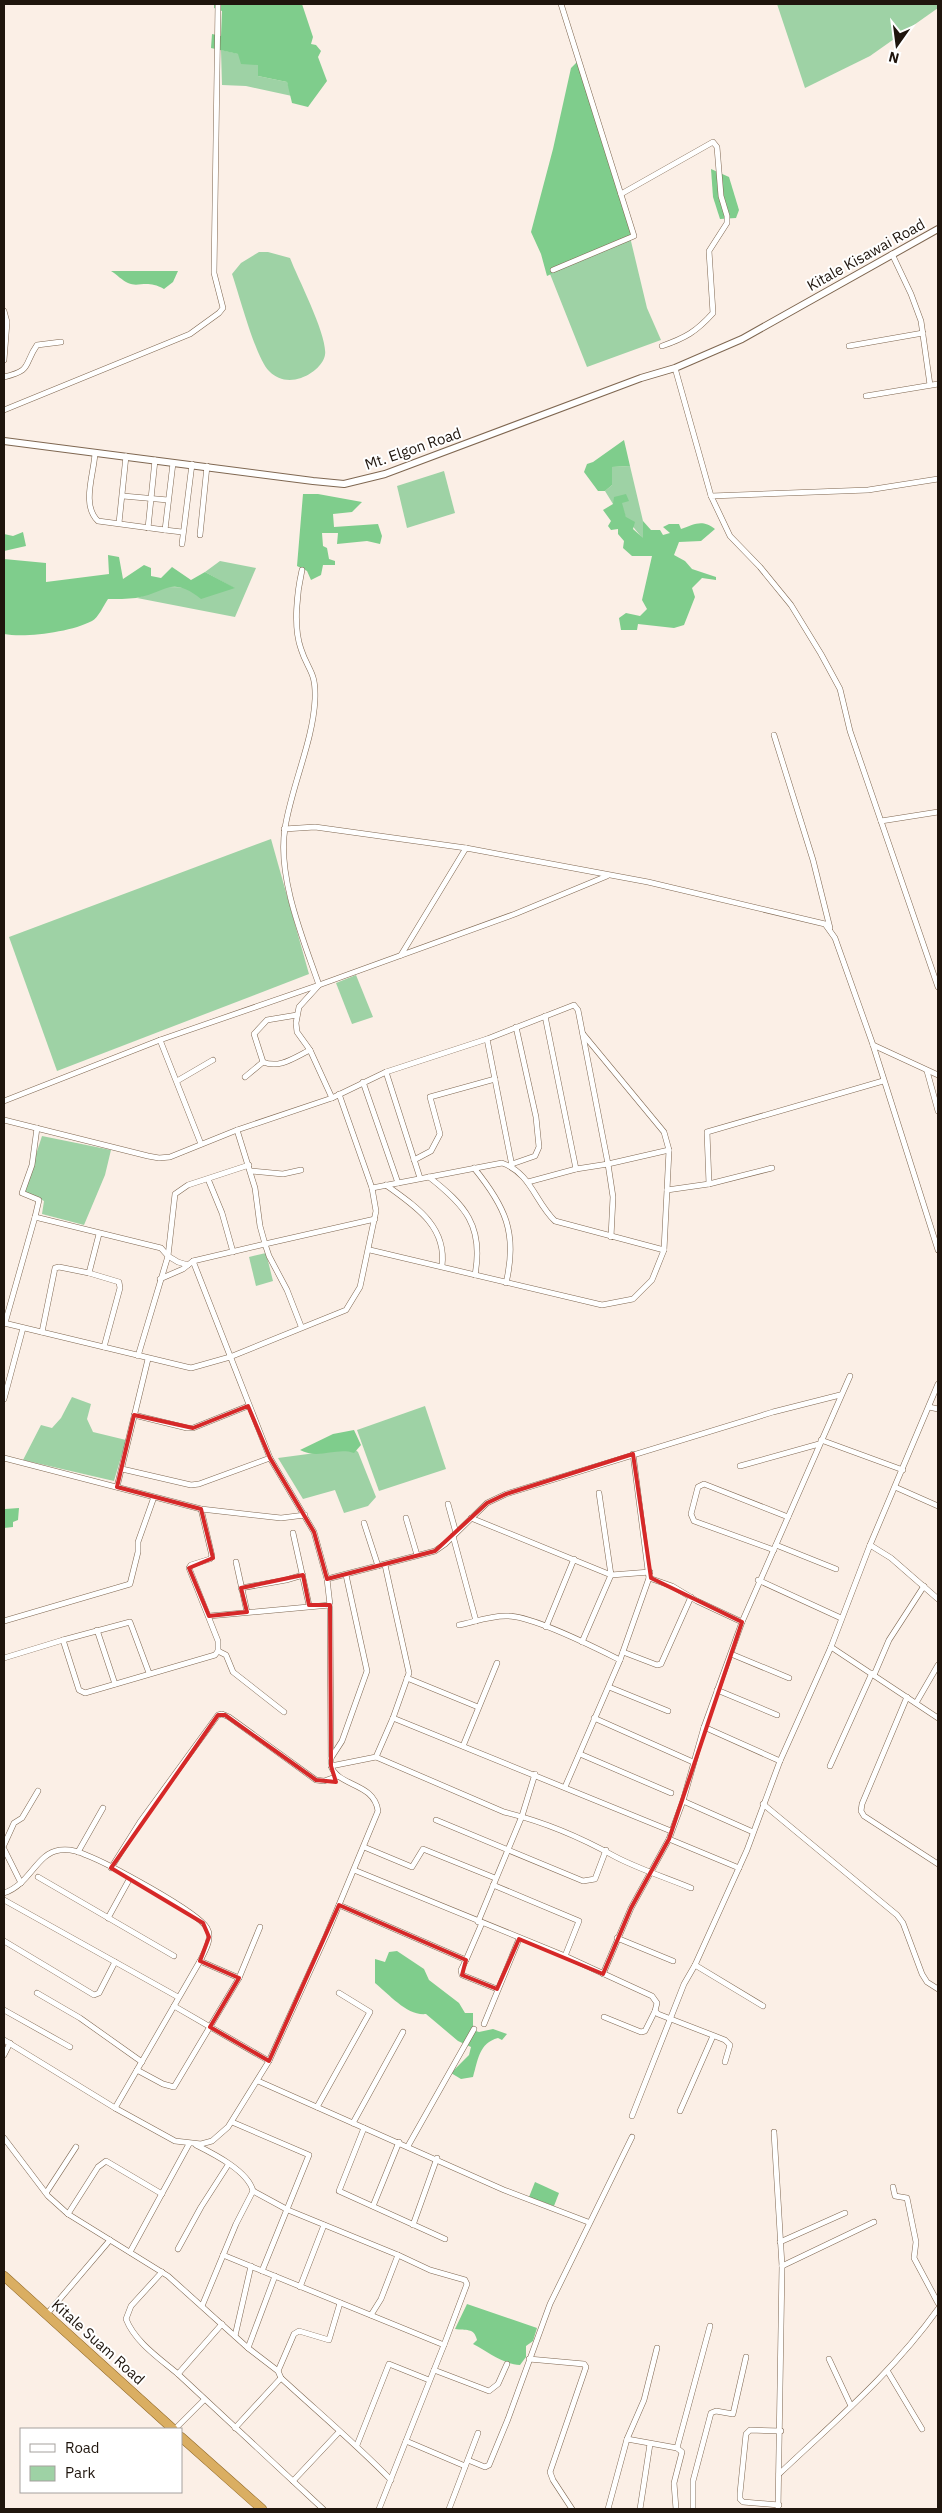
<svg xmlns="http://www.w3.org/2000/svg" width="942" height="2513" font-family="'IBM Plex Sans',sans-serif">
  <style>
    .green { fill: #9ed2a5 }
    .forest { fill: #7fcd8c }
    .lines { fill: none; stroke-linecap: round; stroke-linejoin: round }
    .minor-casing { stroke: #7f6751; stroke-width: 6 }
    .tertiary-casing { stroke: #7f6751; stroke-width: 8 }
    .trunk-casing { stroke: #926b2b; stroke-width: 10 }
    .minor { stroke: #fff; stroke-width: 5 }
    .tertiary { stroke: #fff; stroke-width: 6 }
    .trunk { stroke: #daae62; stroke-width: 9 }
    .marked { fill: none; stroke: #d62828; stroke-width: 4; stroke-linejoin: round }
    .labels { text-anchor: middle; stroke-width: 4; stroke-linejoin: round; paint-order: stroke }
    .street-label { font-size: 15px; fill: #1f150d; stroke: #fff }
  </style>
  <rect width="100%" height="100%" fill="#fbefe6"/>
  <g class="green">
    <path d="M777,4H938V8L870,56L805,88Z"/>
    <path d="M221,50L239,54L259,65L258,76L287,82L292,96L246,86L222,85Z"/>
    <path d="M630,237L647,308L661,340L587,367L550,274Z"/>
    <path d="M259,252H268L290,258C298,279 328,336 325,355C323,366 310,375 301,378C289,382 278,380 269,371C256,359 239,294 232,274L241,263Z"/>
    <path d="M630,466L643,521V539L626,518L621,503L613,504L605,491L612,485L611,467Z"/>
    <path d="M444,471L455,513L407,528L397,486Z"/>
    <path d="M220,561L256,568L235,617L137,598L166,587L234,588L205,572Z"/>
    <path d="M271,839L309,974L57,1071L9,937Z"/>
    <path d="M356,975L373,1017L352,1024L336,983Z"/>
    <path d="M42,1136L111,1150L105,1175L84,1225L42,1214L44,1201L24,1191Z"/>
    <path d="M266,1253L273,1281L256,1286L249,1257Z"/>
    <path d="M72,1397L91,1404L87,1419L93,1432L126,1440L114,1481L23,1460L41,1425L52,1428L61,1418Z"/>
    <path d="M425,1406L446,1469L379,1491L357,1430Z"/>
    <path d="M350,1445L358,1452L376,1497L368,1506L344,1513L335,1490L303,1499L278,1458L323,1452Z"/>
  </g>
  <g class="forest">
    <path d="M214,4H302L313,37L311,44L316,45L321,51L318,57L327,81L308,107L292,103L287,82L258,76V65L241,64L238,54L211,48L212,34L221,36L222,11L214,8Z"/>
    <path d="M577,62L632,236L547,276L541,254L531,232L553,149L571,68Z"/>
    <path d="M711,169L729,177L739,210L736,218L720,219L713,197Z"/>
    <path d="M111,271H178L173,282L164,289C146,279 139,288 128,283C123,281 116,274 111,271Z"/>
    <path d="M624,440L630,466L612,467V485L605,491H598L584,472L587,464L593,462Z"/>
    <path d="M303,494H318L362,502L352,512L333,514L334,527L378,524L382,536L380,544L367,541L337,544L338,533H322L323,546L327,548L329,559L335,561V565H323L321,575L311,580L307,571L297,566Z"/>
    <path d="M626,494L629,501L622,503L626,517L635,522L633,529L643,538V521L651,530H660L663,535L670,533L663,527L669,524H679L681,529C695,524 702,519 715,529L701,541L679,542L674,555L685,561L692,569L716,577V580L702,578L692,588L695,597L684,625L674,628L638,624L637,630H621L619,618L626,613L640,616L647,609L642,600L652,556H632L623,548L624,541L618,534V529L611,530L608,526L611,521L603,510L613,504L614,497Z"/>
    <path d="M23,532L26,546L4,551V534L13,536Z"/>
    <path d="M108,555L119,557L123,579L144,565L151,568V576L161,578L172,567L191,580L205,572L235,588L201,599C171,575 166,593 136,598C127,599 117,599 108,599C104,605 98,618 92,621C71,632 26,638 4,634V559L46,563V582L109,574Z"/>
    <path d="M354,1430L361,1445L354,1453C336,1447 318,1460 300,1450L333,1434Z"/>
    <path d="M4,1507L5,1509L19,1508L18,1520L13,1522V1527L4,1528Z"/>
    <path d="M397,1951L424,1969L429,1980L459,2003L465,2013H473V2030L479,2032L493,2029L507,2034L502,2040L498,2038C479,2043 478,2060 473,2077L461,2079L451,2073L469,2055L471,2047L458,2041L426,2014C407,2016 390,1995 375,1983V1959L385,1962L389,1952Z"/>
    <path d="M535,2182L559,2193L554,2206L529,2197Z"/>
    <path d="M467,2304L537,2328L533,2341L526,2346V2357L520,2365C502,2364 489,2352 473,2344L477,2340C474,2327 466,2331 455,2329Z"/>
  </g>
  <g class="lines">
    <defs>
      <g id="minor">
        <path d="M621,194L713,142L717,147L721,196L727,216V223L709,251L713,313C696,332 685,338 662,346"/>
        <path d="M892,254L911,294L921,321L930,385"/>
        <path d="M553,270L634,236L561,4"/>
        <path d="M4,311L7,322L4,360"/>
        <path d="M849,346L923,333"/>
        <path d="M675,368L711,496"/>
        <path d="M4,377C33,370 23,365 37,345L61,342"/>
        <path d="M866,396L938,384"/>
        <path d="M4,410L190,334L219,313L223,308L214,273L218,4"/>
        <path d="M95,453C94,474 81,505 98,521L165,530L173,463"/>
        <path d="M938,479L868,490L711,496L730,536L760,567L791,605L821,654L840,689L850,731L938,987"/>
        <path d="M123,496L168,500"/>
        <path d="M119,523L126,456"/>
        <path d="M148,528L155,460"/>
        <path d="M165,530L182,532"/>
        <path d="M200,535L207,466"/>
        <path d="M182,544L192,464"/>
        <path d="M302,570C297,592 293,627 301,649C308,671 316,671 315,699C313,742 292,784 285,828C277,877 303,939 319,985L299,1007L296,1023L297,1032L310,1050L332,1098"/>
        <path d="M774,735L813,860L830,928"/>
        <path d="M881,821L938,812"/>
        <path d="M284,829L315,827L466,848"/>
        <path d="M401,955L466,848L648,882L825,924L835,938L873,1045L938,1250"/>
        <path d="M297,1015L267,1020L254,1034L263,1062C280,1069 295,1057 310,1050"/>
        <path d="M545,1016L576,1169"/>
        <path d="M487,1039L512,1166"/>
        <path d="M160,1040L201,1144"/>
        <path d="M873,1045L938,1075"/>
        <path d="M927,1071L938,1111"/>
        <path d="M386,1072L420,1178"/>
        <path d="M245,1077L263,1062"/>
        <path d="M177,1081L213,1060"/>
        <path d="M363,1082L398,1183"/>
        <path d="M4,1101L160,1040L319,985L515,914L607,876"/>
        <path d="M4,1120L148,1156L159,1158L170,1157L237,1130L332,1098L386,1072L487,1039L574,1005L578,1010L608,1164L576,1169L528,1182"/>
        <path d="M237,1130L255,1188L260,1226L265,1244L375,1219"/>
        <path d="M414,1160L431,1151L440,1134L430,1097L495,1079"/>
        <path d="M512,1164L535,1156L539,1147L536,1117L516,1027"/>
        <path d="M474,1168C505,1206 518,1233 506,1283"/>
        <path d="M251,1171L283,1174L301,1170"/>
        <path d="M429,1177C465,1205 484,1226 475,1275"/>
        <path d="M208,1179L222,1213L233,1252"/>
        <path d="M709,1184L707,1132L883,1081"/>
        <path d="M386,1185C415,1206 447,1226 442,1266"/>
        <path d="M372,1188L502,1163C531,1173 535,1202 555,1221L664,1250"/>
        <path d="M667,1190L709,1184L772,1168"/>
        <path d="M35,1217L39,1200L22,1193L32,1165L37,1128"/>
        <path d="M611,1237L613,1197L608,1164L669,1150"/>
        <path d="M370,1250L602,1305L633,1299L652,1280L664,1250L669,1150L664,1132L583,1034"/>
        <path d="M188,1265L178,1262L168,1256L175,1194L188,1185L249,1165"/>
        <path d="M89,1273L99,1234"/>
        <path d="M160,1279L183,1269L193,1261L265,1244L269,1256L287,1290L301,1326"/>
        <path d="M4,1323L191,1368L230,1357L346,1310L360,1287L376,1211L372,1188L339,1094"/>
        <path d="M5,1323L35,1217L161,1248L168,1256L138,1356"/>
        <path d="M42,1332L55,1268L59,1267L89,1273L119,1282L120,1288L104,1347"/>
        <path d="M4,1399L23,1328"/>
        <path d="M929,1407L938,1409"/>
        <path d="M134,1415L187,1428H193L248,1406"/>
        <path d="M821,1440L903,1470"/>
        <path d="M4,1458L201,1509L281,1518L305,1515"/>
        <path d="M740,1466L819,1444"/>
        <path d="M122,1469L191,1485L199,1484L270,1458"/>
        <path d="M117,1487L148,1359"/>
        <path d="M895,1487L938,1506"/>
        <path d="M599,1493L611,1575L650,1572"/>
        <path d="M448,1504L456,1533"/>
        <path d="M406,1518L417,1555"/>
        <path d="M471,1518L611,1575L582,1642"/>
        <path d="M364,1523L378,1566"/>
        <path d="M293,1533L309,1605"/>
        <path d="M453,1536L476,1621"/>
        <path d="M776,1545L836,1569"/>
        <path d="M870,1545L891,1558L938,1599"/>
        <path d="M774,1550L694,1521L691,1514L698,1487L704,1484L788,1517"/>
        <path d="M236,1562L247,1612"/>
        <path d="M385,1565L409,1673L393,1718L671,1831"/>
        <path d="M649,1578L672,1586L697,1601L742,1622"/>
        <path d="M327,1579L435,1551L445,1544L487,1503L506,1494L773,1412L840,1395"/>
        <path d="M758,1580L841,1618"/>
        <path d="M241,1588L286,1580L303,1575"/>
        <path d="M209,1616L330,1605"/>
        <path d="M4,1621L130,1584L138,1552V1542L154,1497"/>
        <path d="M459,1625C474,1622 492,1615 508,1616C533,1616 596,1648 620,1660"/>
        <path d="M546,1627L574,1559"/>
        <path d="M97,1630L115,1684"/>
        <path d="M831,1647L938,1718"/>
        <path d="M218,1651L226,1655L233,1672L284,1712"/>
        <path d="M623,1652L657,1665L661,1664L691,1597"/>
        <path d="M731,1654L789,1678"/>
        <path d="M4,1658L63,1640"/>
        <path d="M149,1673L130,1622L63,1640L79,1690L85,1693L215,1655L218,1651V1641L189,1568L191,1565L210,1559L212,1556L201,1509"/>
        <path d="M874,1675L889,1640L924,1586"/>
        <path d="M407,1678L478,1707"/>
        <path d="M609,1687L668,1711"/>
        <path d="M717,1690L777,1715"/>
        <path d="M907,1697L862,1804L861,1811L864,1816L938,1864"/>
        <path d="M916,1703L938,1665"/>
        <path d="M594,1718L693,1762"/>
        <path d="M704,1727L780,1761"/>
        <path d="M463,1746L497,1663"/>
        <path d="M580,1754L671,1793"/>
        <path d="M376,1757L504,1812C541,1821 580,1837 614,1856C636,1868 667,1878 691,1888"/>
        <path d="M331,1758L342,1741L367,1671L346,1575"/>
        <path d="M331,1766L376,1757L393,1718"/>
        <path d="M830,1766L872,1673"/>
        <path d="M565,1787L620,1660L649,1578L633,1454"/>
        <path d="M683,1801L753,1832"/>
        <path d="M763,1804L897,1915L903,1923L922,1974L927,1982L938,1989"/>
        <path d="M436,1820L583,1881L595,1879L606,1850"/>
        <path d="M669,1839L739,1868"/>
        <path d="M4,1845L14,1823L22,1818L38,1791"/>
        <path d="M364,1847L412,1867L423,1849L495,1878"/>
        <path d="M4,1849L21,1883"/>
        <path d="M78,1852L103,1808"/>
        <path d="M111,1868L140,1822L218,1715L222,1714L229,1717L316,1780L324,1781L338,1776"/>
        <path d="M354,1870L565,1956L652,1996L657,2003L655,2011L658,2014L725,2040L730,2045L725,2062"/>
        <path d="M38,1877L174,1956"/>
        <path d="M493,1885L579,1921L565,1956"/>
        <path d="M4,1893C31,1884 36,1853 60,1850C68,1849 78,1851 86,1855C107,1863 197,1911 207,1928C213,1938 205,1951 200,1961L115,2108"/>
        <path d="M4,1900L178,1997"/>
        <path d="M339,1905L466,1960L482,1923"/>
        <path d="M108,1918L130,1878"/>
        <path d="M478,1922L522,1816L535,1774"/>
        <path d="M617,1938L673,1961"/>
        <path d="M4,1941L94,1995L99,1993L115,1962"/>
        <path d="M466,1960L461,1970L462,1975L497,1989"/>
        <path d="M695,1965L763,2006"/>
        <path d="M603,1974L631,1908L669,1839L683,1801L704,1727L742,1622L850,1376"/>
        <path d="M239,1978L260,1927"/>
        <path d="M37,1993L80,2018L142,2062"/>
        <path d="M174,2006L269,2061"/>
        <path d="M4,2010L70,2047"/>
        <path d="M604,2017L641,2032L645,2031L655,2011"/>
        <path d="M484,2024L519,1939"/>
        <path d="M4,2040L115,2108L175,2141L201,2144L212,2141L228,2127L269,2061L326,1936L378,1811C374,1782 338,1787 331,1766L330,1605L327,1579L314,1532L270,1458L193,1261"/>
        <path d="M4,2055L10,2043"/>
        <path d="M137,2070L163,2084L174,2087L239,1978L200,1961"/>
        <path d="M258,2081L504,2190L588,2222"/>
        <path d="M317,2107L370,2012L339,1993"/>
        <path d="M680,2111L713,2036"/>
        <path d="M632,2116L684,1984L695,1965L747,1850L780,1761L831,1647L870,1545L938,1384"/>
        <path d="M232,2122L309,2155L262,2271"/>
        <path d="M353,2123L403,2032"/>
        <path d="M364,2128L339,2191L445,2239"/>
        <path d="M774,2132L782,2266L778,2509"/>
        <path d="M4,2138L48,2196L68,2214L168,2276L248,2348L278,2371L281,2378C318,2412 356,2444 391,2480"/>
        <path d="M196,2145C214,2154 248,2171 253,2191"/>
        <path d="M408,2146L474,2029"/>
        <path d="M893,2187L895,2196L907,2198L916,2242L914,2258L938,2303"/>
        <path d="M253,2191L288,2210L398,2255L381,2299L371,2315"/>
        <path d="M46,2193L76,2147"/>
        <path d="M373,2206L399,2142"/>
        <path d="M68,2214L98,2167L106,2161L162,2194"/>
        <path d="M413,2225L437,2158"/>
        <path d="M780,2242L845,2213"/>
        <path d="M178,2249L201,2207L228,2165"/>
        <path d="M130,2252L189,2144"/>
        <path d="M223,2255L444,2345L434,2370"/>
        <path d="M398,2255L430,2270L465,2280L467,2284L444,2345"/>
        <path d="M782,2266L874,2222"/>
        <path d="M162,2272L131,2306L126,2319C135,2342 159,2358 178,2374L222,2324"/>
        <path d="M300,2287L324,2225"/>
        <path d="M202,2306L236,2224L253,2191"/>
        <path d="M47,2314L110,2240"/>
        <path d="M235,2336L251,2266"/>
        <path d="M248,2348L275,2276"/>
        <path d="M529,2359L584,2364L586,2367L550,2472L553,2480L572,2509"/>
        <path d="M829,2359L851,2406"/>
        <path d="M278,2371L294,2334L299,2331L329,2340L340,2303"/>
        <path d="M888,2372L922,2429"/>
        <path d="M178,2374L323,2509"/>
        <path d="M235,2428L281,2378"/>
        <path d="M175,2429L204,2400"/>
        <path d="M627,2439L677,2448"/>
        <path d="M406,2441L465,2466"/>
        <path d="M357,2445L389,2364L429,2380"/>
        <path d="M468,2460L485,2467L489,2465L508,2419L550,2304L632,2137"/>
        <path d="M779,2474C835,2421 893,2372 938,2309"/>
        <path d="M293,2481L339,2432"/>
        <path d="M779,2505L743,2502L740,2499V2493L746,2434L750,2430L781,2431"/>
        <path d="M379,2509L434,2370L489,2391L498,2384L507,2364"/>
        <path d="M449,2509L478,2433"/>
        <path d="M608,2509L627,2439L644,2400L657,2348"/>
        <path d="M640,2509L650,2444"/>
        <path d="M676,2509L674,2483L682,2452L677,2448L710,2326"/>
        <path d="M693,2509V2481L711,2413L716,2411L733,2414L746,2357"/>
      </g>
      <path id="tertiary" d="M4,441L313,481L344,484L385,474L641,378L675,368L742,339L938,229"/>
      <g id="trunk">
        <path d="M4,2276L173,2429"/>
        <path d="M181,2437L262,2509"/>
      </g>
    </defs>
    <use href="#minor" class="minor-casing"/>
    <use href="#tertiary" class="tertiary-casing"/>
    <use href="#trunk" class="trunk-casing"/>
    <use href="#minor" class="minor"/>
    <use href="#tertiary" class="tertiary"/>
    <use href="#trunk" class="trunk"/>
  </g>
  <path class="marked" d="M248,1406L270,1458L314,1532L327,1579L435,1551L487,1503L506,1494L633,1454L651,1578L742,1622L669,1839L631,1908L603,1974L519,1939L497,1989L462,1975L466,1960L339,1905L269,2061L210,2027L239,1978L200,1961L209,1937L203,1923L111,1868L218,1715H225L316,1780L336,1782L331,1766L330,1605H309L303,1575L241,1588L247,1612L209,1616L189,1568L213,1558L201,1509L117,1487L134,1415L193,1428Z"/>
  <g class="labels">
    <g class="street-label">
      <text transform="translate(866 255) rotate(-29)" y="5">Kitale Kisawai Road</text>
      <text transform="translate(413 449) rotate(-19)" y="5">Mt. Elgon Road</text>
      <text transform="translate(98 2342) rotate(42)" y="5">Kitale Suam Road</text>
    </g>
  </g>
  <rect width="942" height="2513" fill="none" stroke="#1f150d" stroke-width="10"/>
  <rect x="20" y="2428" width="162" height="65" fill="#ffffff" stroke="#a5a19e"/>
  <rect x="30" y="2444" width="25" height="8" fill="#ffffff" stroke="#a5a19e"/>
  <text x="65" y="2453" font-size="15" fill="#1f150d">Road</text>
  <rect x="30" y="2466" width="25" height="15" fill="#9ed2a5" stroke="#a5a19e"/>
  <text x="65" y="2478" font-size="15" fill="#1f150d">Park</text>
  <g transform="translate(897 45) rotate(194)" stroke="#ffffff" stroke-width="4" paint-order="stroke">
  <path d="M0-4L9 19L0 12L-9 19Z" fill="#1f150d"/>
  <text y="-8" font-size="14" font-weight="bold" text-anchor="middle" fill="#1f150d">N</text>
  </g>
</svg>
